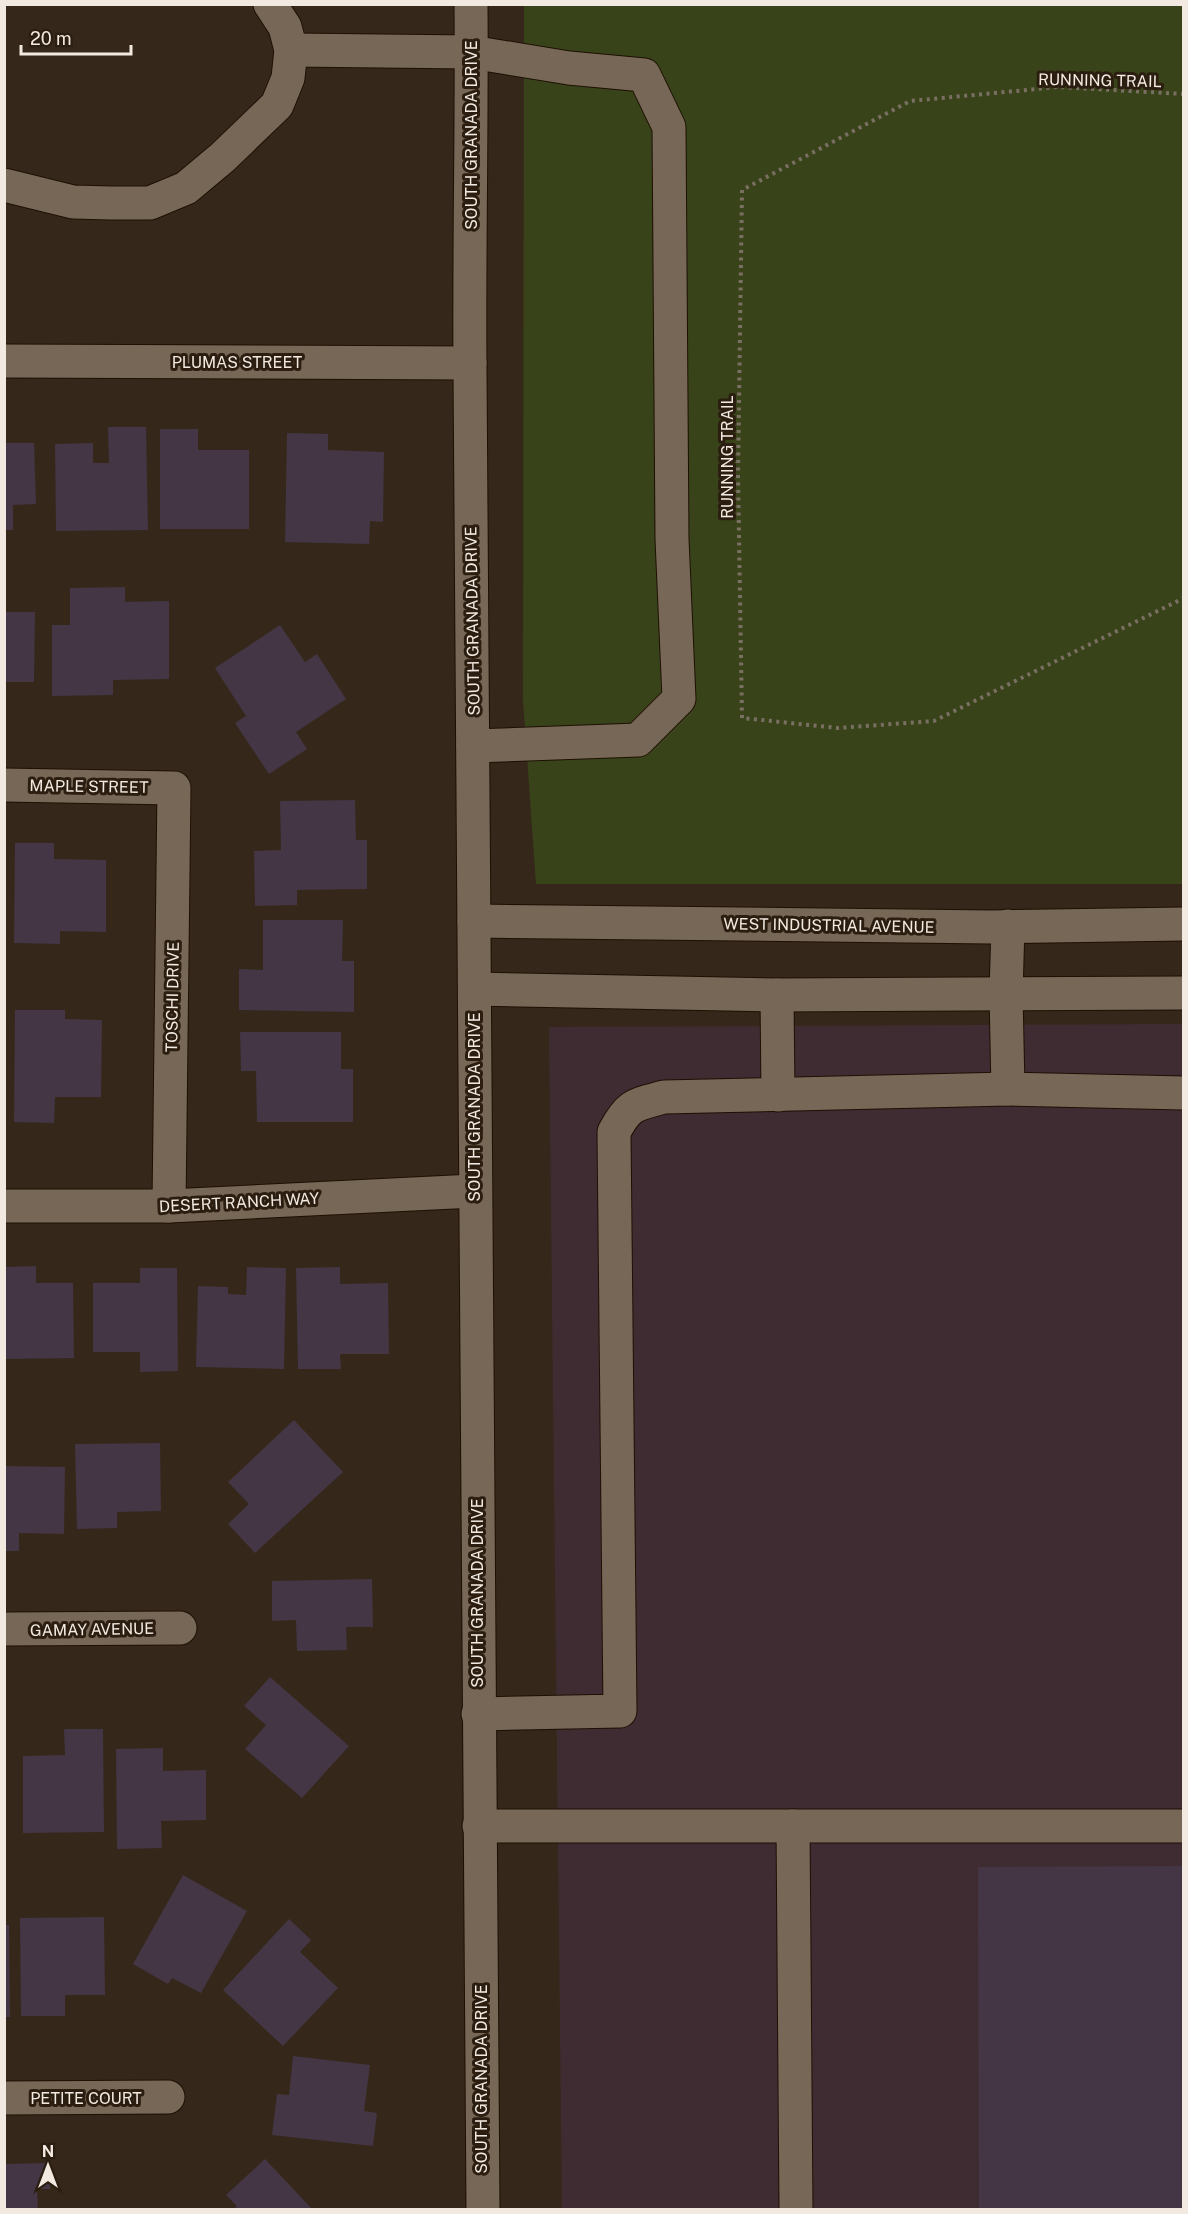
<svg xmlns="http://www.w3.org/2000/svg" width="1188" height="2214" font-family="'Public Sans',sans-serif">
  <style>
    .industrial { fill: #3f2c32 }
    .green { fill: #394319 }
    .building { fill: #443644 }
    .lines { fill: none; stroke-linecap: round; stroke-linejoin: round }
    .minor-casing { stroke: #1d1004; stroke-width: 35 }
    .path { stroke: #7a6f63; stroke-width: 4; stroke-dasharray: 3 4.5; stroke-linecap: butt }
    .minor { stroke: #776757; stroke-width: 33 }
    .labels { text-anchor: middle; stroke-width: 6; stroke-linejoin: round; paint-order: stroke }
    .street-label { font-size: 16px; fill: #f2e9e0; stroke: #2b1e10 }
  </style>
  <rect width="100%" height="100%" fill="#35281a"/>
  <path class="industrial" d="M1183,1024V2209H562L549,1027Z"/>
  <path class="green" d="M524,5H1183V884H536L523,699Z"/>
  <g class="building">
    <path d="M108,427H146L148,530L56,531L55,444L93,443V463H109Z"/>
    <path d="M160,429H198V450H249V529H160Z"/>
    <path d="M287,433L328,434V450L384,452L383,522L370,521L369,544L285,542Z"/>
    <path d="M5,443H34L36,504L13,505V530H5Z"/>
    <path d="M125,587V602L169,601V679L113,680V695L52,696V625H70V588Z"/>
    <path d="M4,612H35L34,682H4Z"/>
    <path d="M280,625L305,662L317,654L346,699L296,732L307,749L269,774L235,723L246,716L215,668Z"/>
    <path d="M355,800L356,840H367V889L297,890V905L255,906L254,851L281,850L280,801Z"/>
    <path d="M15,843H54V859L106,860V932L60,931V944L14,943Z"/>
    <path d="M263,920H343L342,961H354V1012L239,1010V969L263,970Z"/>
    <path d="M15,1010H65V1019L102,1020L101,1097H55L54,1123L14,1122Z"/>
    <path d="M240,1032H341V1069H353V1122H257L256,1071H241Z"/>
    <path d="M36,1266V1283H73L74,1358L4,1359V1267Z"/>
    <path d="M247,1267L286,1268L284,1369L196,1367L198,1286L228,1287V1294L246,1295Z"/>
    <path d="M340,1267V1284L388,1283L389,1354H340L341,1369H298L296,1268Z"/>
    <path d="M140,1268H177L178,1371L140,1372V1352H93V1283H140Z"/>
    <path d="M294,1420L343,1472L255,1553L228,1524L249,1504L228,1482Z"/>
    <path d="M160,1443L161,1511L117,1512V1528L77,1529L75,1444Z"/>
    <path d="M4,1466L65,1467L64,1534L19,1533V1551H4Z"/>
    <path d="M372,1579L373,1627H346L347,1650L297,1651L296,1620L272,1621V1581Z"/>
    <path d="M270,1677L349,1746L302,1798L245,1749L266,1725L244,1706Z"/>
    <path d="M64,1729H103L104,1832L23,1833V1756L65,1755Z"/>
    <path d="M163,1748V1771L206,1770V1820L161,1821L162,1848L117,1849L116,1749Z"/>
    <path d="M1184,1866V2210H979L978,1867Z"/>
    <path d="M183,1875L247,1911L201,1993L172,1978L168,1984L133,1964Z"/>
    <path d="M104,1917L105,1995H65V2016H21L20,1918Z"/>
    <path d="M289,1919L311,1940L300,1952L338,1988L283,2046L223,1990Z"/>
    <path d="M4,1925H9L10,2017H4Z"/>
    <path d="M293,2056L370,2065L364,2111L377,2113L373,2146L272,2135L277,2094L289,2095Z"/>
    <path d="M265,2159L313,2210H233L237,2206L226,2195Z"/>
    <path d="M50,2163V2189H37L38,2210H4V2164Z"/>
  </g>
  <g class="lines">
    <defs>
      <g id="minor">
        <path d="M471,4C472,126 469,248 470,370C474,983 478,1596 483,2210"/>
        <path d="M291,50L471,52L569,68L644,75L669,127L672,539L679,699L638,740L473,746"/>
        <path d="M4,185L73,202L111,203H150L186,188L223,157L277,105L288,78L291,50L285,27L270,4"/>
        <path d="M4,361L470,363"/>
        <path d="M4,785L174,788L169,1206"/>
        <path d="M474,921L991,927L1184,924"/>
        <path d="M1008,926L1006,993L1008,1089L1184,1093"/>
        <path d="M475,989L777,995L1184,993"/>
        <path d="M777,995L778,1095"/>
        <path d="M4,1206H169L474,1191"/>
        <path d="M4,1629L180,1628"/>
        <path d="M478,1714L620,1711L614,1132C629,1104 634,1105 664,1097L1008,1089"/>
        <path d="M479,1826H1184"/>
        <path d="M793,1826L796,2210"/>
        <path d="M4,2098L168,2097"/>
      </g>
    </defs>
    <use href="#minor" class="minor-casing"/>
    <path class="path" d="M1184,94L1058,87L910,101L742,190L738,475L742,718L838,728L934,721L1184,598"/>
    <use href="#minor" class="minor"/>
  </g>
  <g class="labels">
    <g class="street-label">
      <text transform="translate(1100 80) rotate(1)" y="6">RUNNING TRAIL</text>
      <text transform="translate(471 135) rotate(-90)" y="6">SOUTH GRANADA DRIVE</text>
      <text x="237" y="368">PLUMAS STREET</text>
      <text transform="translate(727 457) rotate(-90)" y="6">RUNNING TRAIL</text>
      <text transform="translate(472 621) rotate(-91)" y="6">SOUTH GRANADA DRIVE</text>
      <text transform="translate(89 786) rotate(1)" y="6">MAPLE STREET</text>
      <text transform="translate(829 925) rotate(1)" y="6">WEST INDUSTRIAL AVENUE</text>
      <text transform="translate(172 997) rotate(-89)" y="6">TOSCHI DRIVE</text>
      <text transform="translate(474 1107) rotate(-90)" y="6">SOUTH GRANADA DRIVE</text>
      <text transform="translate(239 1202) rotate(-3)" y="6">DESERT RANCH WAY</text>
      <text transform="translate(477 1593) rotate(-90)" y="6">SOUTH GRANADA DRIVE</text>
      <text transform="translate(92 1629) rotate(-1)" y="6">GAMAY AVENUE</text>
      <text transform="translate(481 2079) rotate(-90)" y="6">SOUTH GRANADA DRIVE</text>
      <text x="86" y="2104">PETITE COURT</text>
    </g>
  </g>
  <rect width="1188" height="2214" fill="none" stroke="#f2e9e0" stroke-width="12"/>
  <g transform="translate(48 2166)" stroke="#2b1e10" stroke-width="4.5" paint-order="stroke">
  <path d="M0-4.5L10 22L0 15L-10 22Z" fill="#f2e9e0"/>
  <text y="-9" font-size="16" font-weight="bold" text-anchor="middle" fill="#f2e9e0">N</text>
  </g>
  <path d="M21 45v9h110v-9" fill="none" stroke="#f2e9e0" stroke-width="3"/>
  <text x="30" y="45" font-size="18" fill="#f2e9e0" stroke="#2b1e10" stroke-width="4.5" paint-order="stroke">20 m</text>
</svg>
